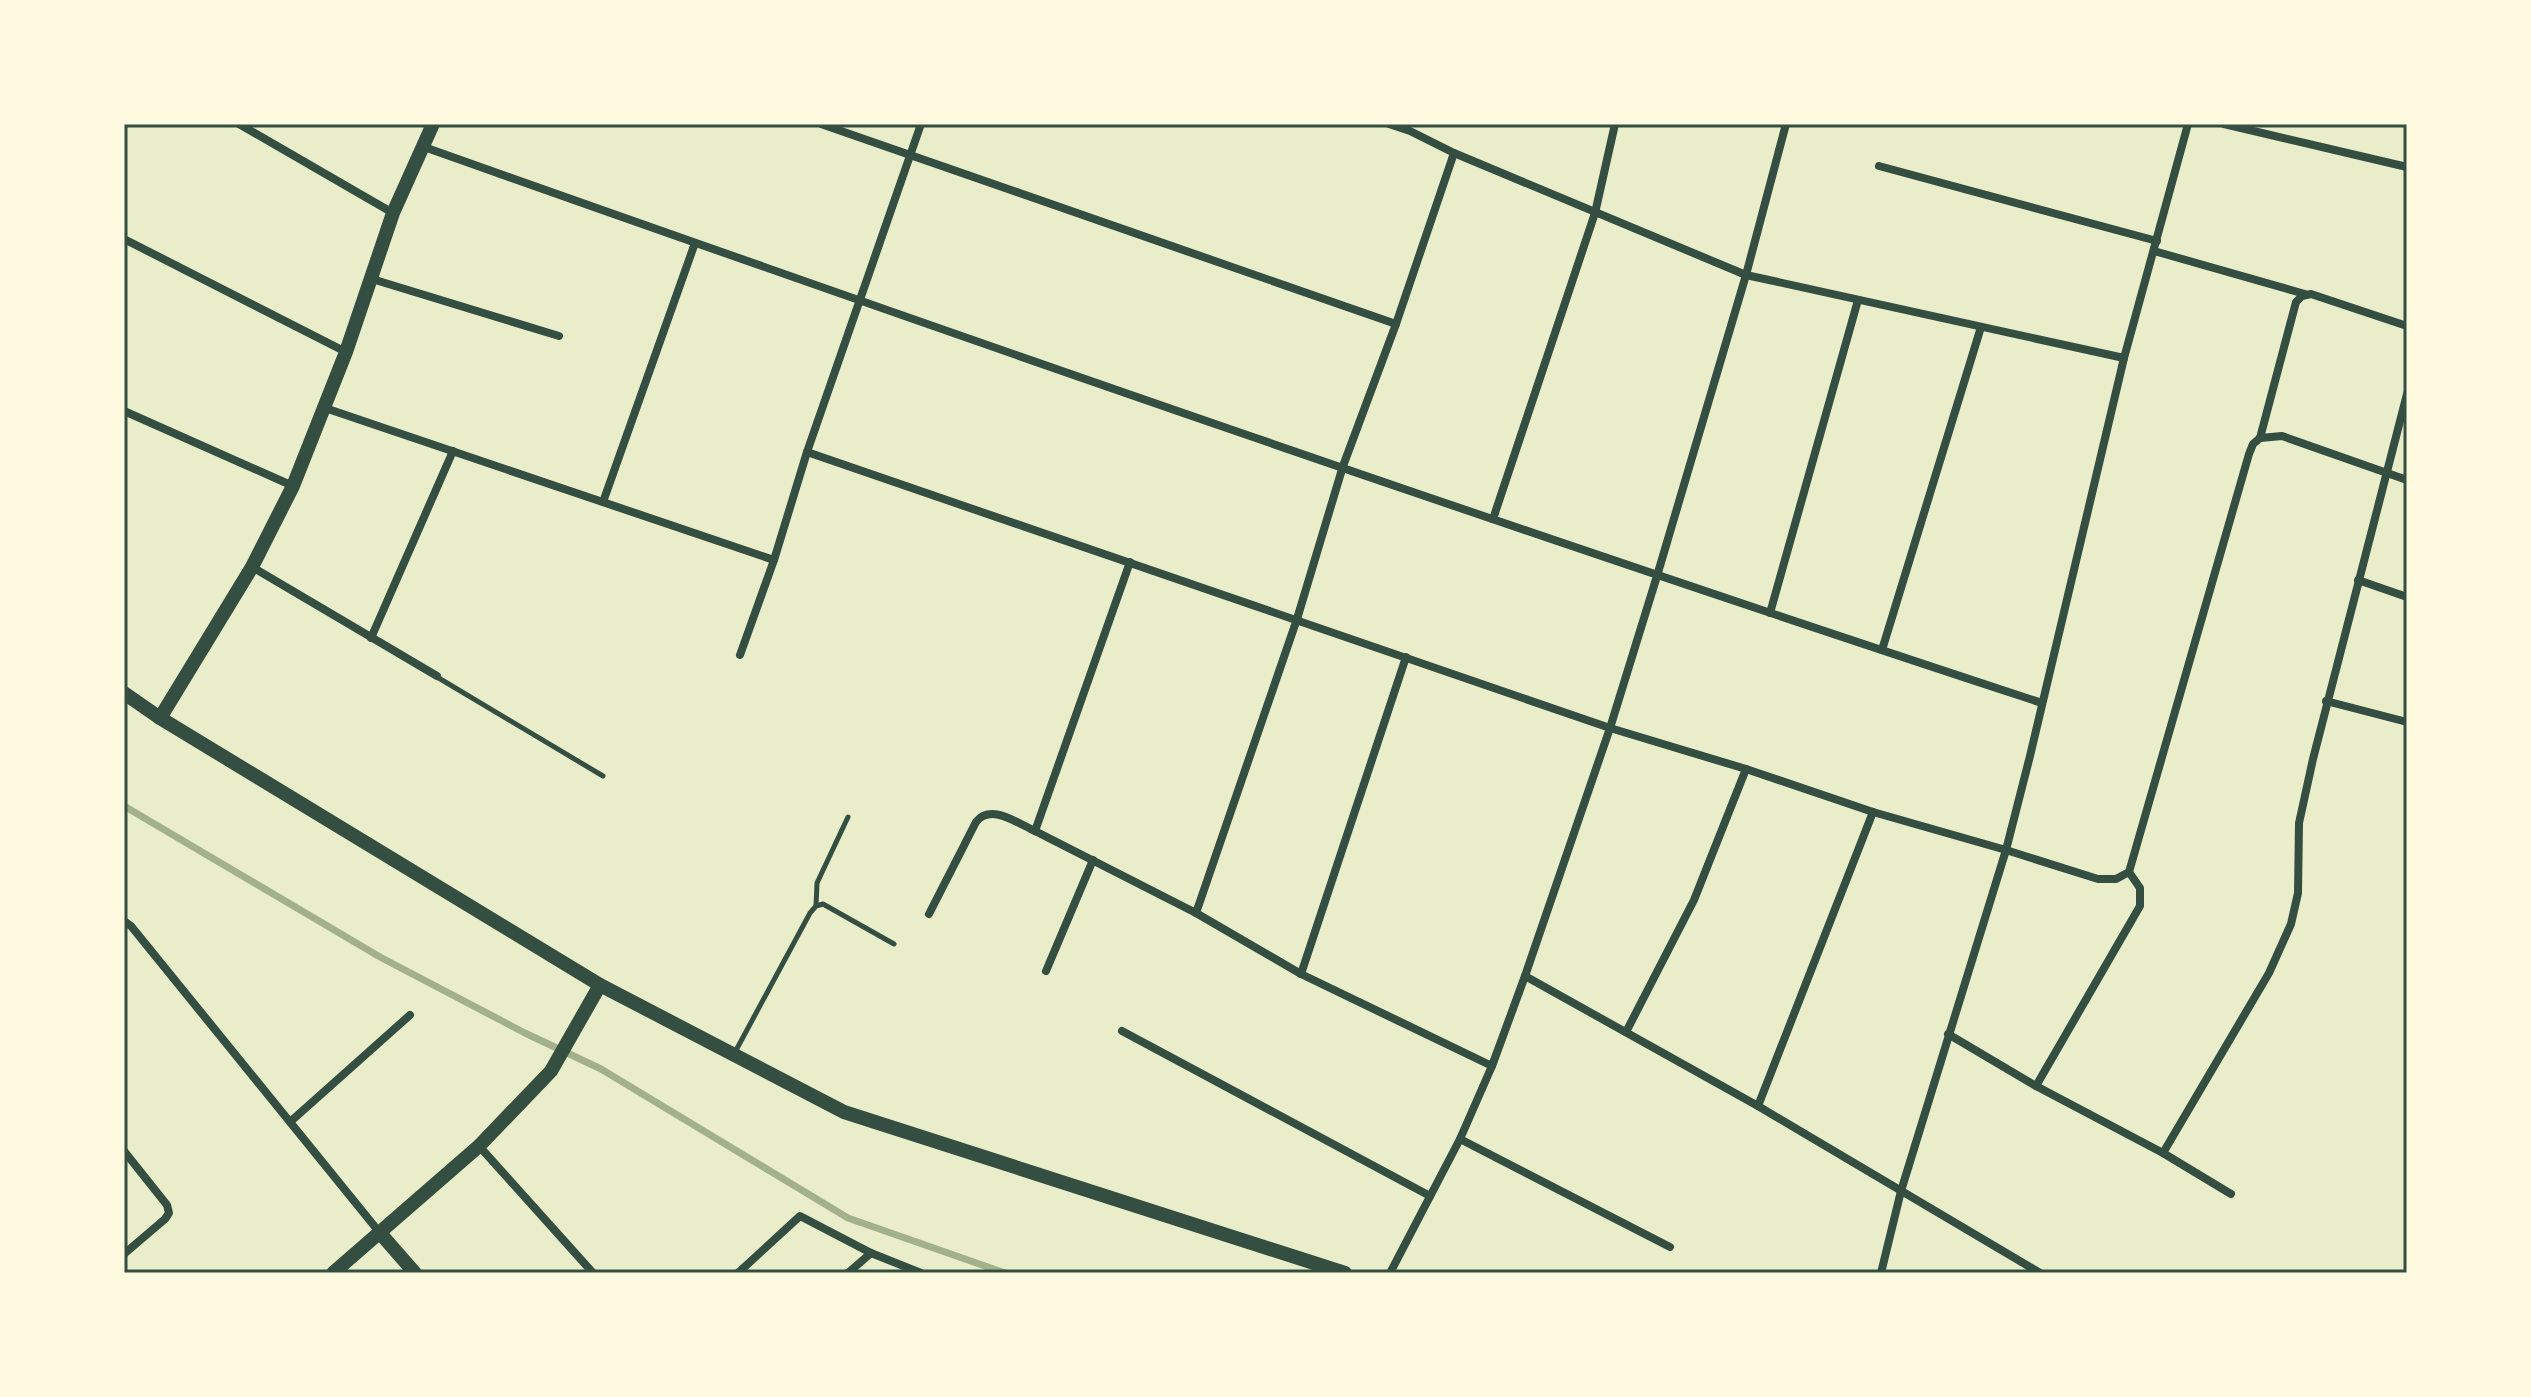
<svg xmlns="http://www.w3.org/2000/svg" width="2531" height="1397" font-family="Mulish,sans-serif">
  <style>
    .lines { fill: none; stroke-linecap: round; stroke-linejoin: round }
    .stream { stroke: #a3b18a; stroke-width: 7 }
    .service { stroke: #344e41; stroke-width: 5 }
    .minor { stroke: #344e41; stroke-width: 8 }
    .tertiary { stroke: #344e41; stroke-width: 14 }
    .neatline { fill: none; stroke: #344e41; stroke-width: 3 }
  </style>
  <rect width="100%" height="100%" fill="#e9edc9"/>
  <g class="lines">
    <path class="stream" d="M124,806L380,957L525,1033L601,1069L848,1218L1005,1273"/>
    <g class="service">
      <path d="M437,677L603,776"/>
      <path d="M816,906L817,883L848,817"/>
      <path d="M734,1054L810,913L816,906L823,904L894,944"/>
    </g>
    <g class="minor">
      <path d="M239,124L393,213"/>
      <path d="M821,124L1396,324"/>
      <path d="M1389,124L1410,131L1454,153L1746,275L2124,358"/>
      <path d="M2224,124L2407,167"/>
      <path d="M424,147C961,337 1500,525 2042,703"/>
      <path d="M1879,166L2157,241"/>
      <path d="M124,239L346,352"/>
      <path d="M2154,251L2305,294"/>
      <path d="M372,279L559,336"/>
      <path d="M325,408L774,560"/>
      <path d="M124,411L293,486"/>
      <path d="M2260,438L2282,436L2407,480"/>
      <path d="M807,452L1610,728L1746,769L1873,812L2006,850L2098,879H2116L2129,872L2249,454L2253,444L2260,438L2296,302L2302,296L2311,294L2407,326"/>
      <path d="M603,502L695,243"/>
      <path d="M1493,519L1595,213L1615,124"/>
      <path d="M1130,562L1035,831L1196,913L1301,974L1492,1066"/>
      <path d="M252,567L437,676"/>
      <path d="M2358,580L2407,597"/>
      <path d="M1770,613L1858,300"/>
      <path d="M371,638L453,451"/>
      <path d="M1882,650L1981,327"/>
      <path d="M740,655L774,560L807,452L921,124"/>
      <path d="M2326,701L2407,722"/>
      <path d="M1196,913L1297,619L1343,466L1396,324L1454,153"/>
      <path d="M929,914L976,822C991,803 1017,823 1035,831"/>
      <path d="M124,921L131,926L380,1233"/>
      <path d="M1046,971L1093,860"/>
      <path d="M1301,974L1406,657"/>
      <path d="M1525,976L1758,1106L2040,1273"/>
      <path d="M1122,1031L1430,1196"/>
      <path d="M1626,1032L1694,900L1746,769"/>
      <path d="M1948,1034L2036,1086L2163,1153L2269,973L2291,924L2298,893L2299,823L2313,759L2407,394"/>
      <path d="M2036,1086L2140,906V888L2129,872"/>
      <path d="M1758,1106L1873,812"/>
      <path d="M290,1122L410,1015"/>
      <path d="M1460,1139L1670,1247"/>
      <path d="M479,1146L593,1273"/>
      <path d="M124,1151L167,1205L169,1213L165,1219L124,1254"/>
      <path d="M2163,1153L2231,1194"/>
      <path d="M738,1273L800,1216L871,1253L921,1273"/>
      <path d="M848,1273L871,1253"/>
      <path d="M1390,1273L1460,1139L1492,1066L1525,976L1610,728L1657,576L1746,275L1786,124"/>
      <path d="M1881,1273L1901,1191L2006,850L2030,756L2124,358L2188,124"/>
    </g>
    <g class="tertiary">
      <path d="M124,693L160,718L600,985L844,1112L1345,1273"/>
      <path d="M160,718L252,567L293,486L346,352L393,213L433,124"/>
      <path d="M380,1233L415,1273"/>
      <path d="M333,1273L479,1146L551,1071L600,985"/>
    </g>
  </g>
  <rect width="2531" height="1397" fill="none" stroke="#fefae0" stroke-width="252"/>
  <rect x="126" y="126" width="2279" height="1145" class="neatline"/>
</svg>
